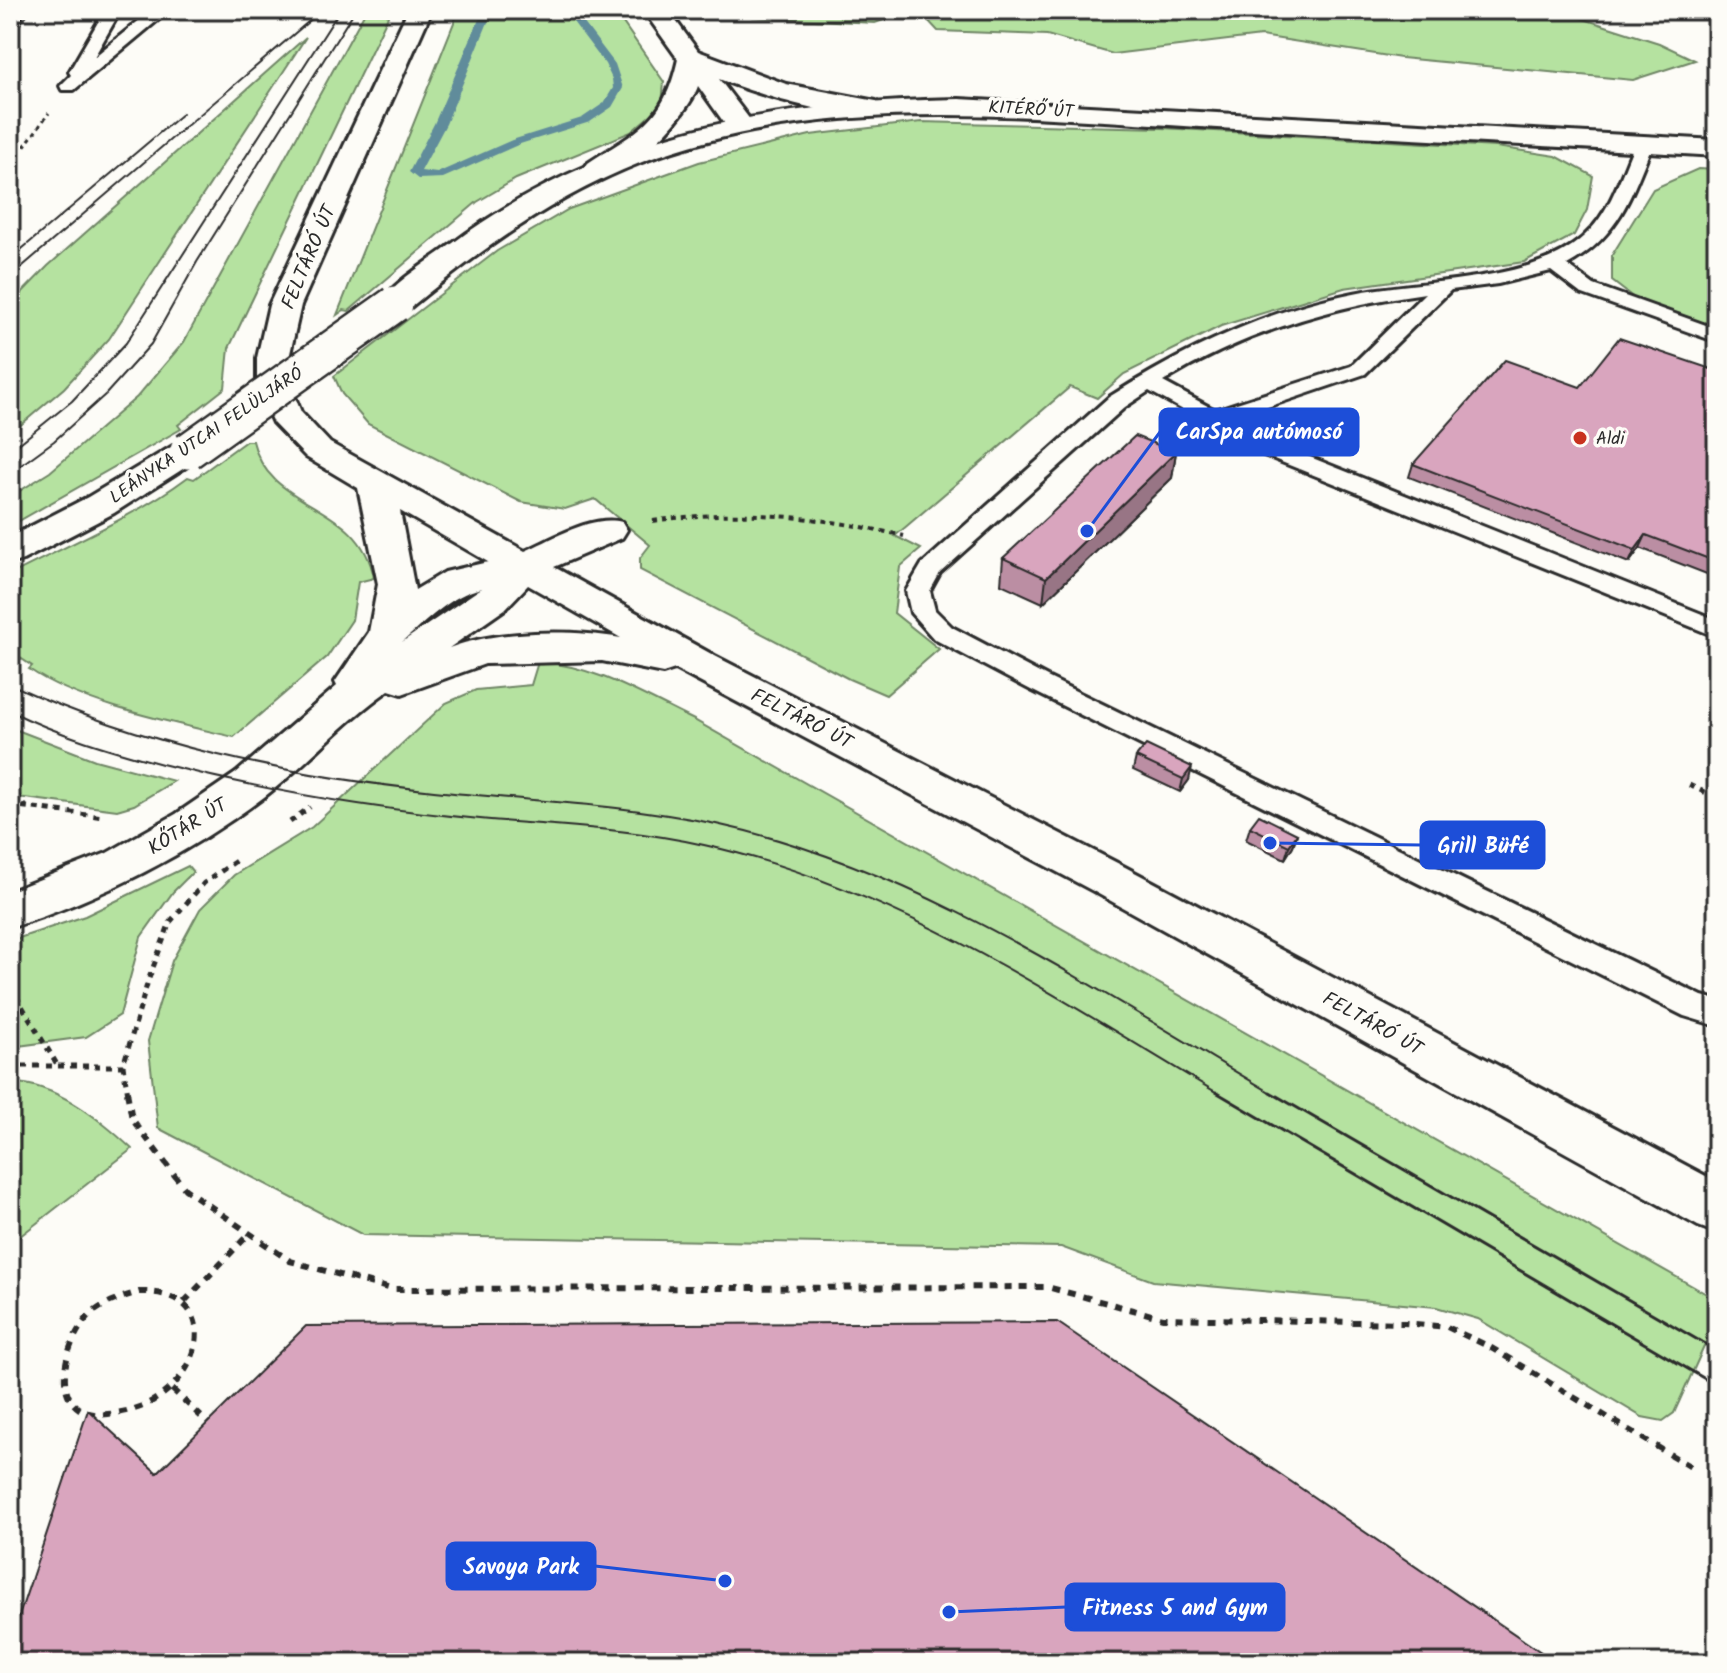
<svg xmlns="http://www.w3.org/2000/svg" width="1727" height="1673" font-family="Kalam,sans-serif">
  <style>
    .green { fill: #b5e2a0; stroke: #708666; stroke-width: 2 }
    .lines { fill: none; stroke-linecap: round; stroke-linejoin: round }
    .stream { fill: #618c9b; fill-rule: evenodd }
    .service-casing { stroke: #2b2b2b; stroke-width: 6 }
    .minor-casing { stroke: #2b2b2b; stroke-width: 6 }
    .tertiary-casing { stroke: #2b2b2b; stroke-width: 6 }
    .secondary-casing { stroke: #2b2b2b; stroke-width: 6 }
    .path-far3 { stroke: #2b2b2b; stroke-width: 3; stroke-dasharray: 4 4; stroke-linecap: butt }
    .path-far2 { stroke: #2b2b2b; stroke-width: 4; stroke-dasharray: 5 5; stroke-linecap: butt }
    .path-far1 { stroke: #2b2b2b; stroke-width: 5; stroke-dasharray: 6 6; stroke-linecap: butt }
    .path { stroke: #2b2b2b; stroke-width: 6; stroke-dasharray: 8 8; stroke-linecap: butt }
    .service { fill: #fdfcf7; fill-rule: evenodd }
    .minor { fill: #fdfcf7; fill-rule: evenodd }
    .tertiary { fill: #fdfcf7; fill-rule: evenodd }
    .secondary { fill: #fdfcf7; fill-rule: evenodd }
    .tram-far1 { stroke: #2b2b2b; stroke-width: 2 }
    .tram { stroke: #2b2b2b; stroke-width: 3 }
    .rail-casing { stroke: #2b2b2b; stroke-width: 6 }
    .rail { stroke: #fdfcf7; stroke-width: 4; stroke-dasharray: 11; stroke-linecap: butt }
    .secondary-bridge-casing { stroke: #2b2b2b; stroke-width: 40; stroke-linecap: butt }
    .secondary-bridge { stroke: #fdfcf7; stroke-width: 35 }
    .wall { fill: #bb8ea3; stroke: #2b2b2b; stroke-width: 2 }
    .shaded-wall { fill: #987485; stroke: #2b2b2b; stroke-width: 2 }
    .building { fill: #d9a5be; stroke: #2b2b2b; stroke-width: 2 }
    .poi-dot { fill: #c8321e; stroke: #fdfcf7; stroke-width: 3 }
    .labels { text-anchor: middle; stroke-width: 7; stroke-linejoin: round; paint-order: stroke }
    .far-street-label { font-size: 18px; fill: #2b2b2b; stroke: #fdfcf7 }
    .far-poi-label { font-size: 18px; fill: #2b2b2b; stroke: #fdfcf7; text-anchor: start }
    .street-label { font-size: 20px; fill: #2b2b2b; stroke: #fdfcf7 }
    .leader { fill: none; stroke: #1d4ed8; stroke-width: 3 }
    .callout-dot { fill: #1d4ed8; stroke: #fdfcf7; stroke-width: 3 }
    .callout { fill: #1d4ed8; stroke: #1d4ed8; stroke-width: 3 }
    .callout-label { font-size: 22px; text-anchor: middle; font-weight: bold; fill: #fff }
  </style>
  <rect width="100%" height="100%" fill="#fdfcf7"/>
  <filter id="ink" filterUnits="userSpaceOnUse"><feTurbulence type="fractalNoise" baseFrequency=".0125" numOctaves="2"/><feDisplacementMap in="SourceGraphic" scale="16" xChannelSelector="R" yChannelSelector="G"/><feConvolveMatrix kernelMatrix="1 2 1 2 8 2 1 2 1" color-interpolation-filters="sRGB"/></filter>
  <g filter="url(#ink)">
    <g class="green">
      <path d="M366,10H391L229,348L225,388L178,425L181,429L10,526V497L50,472L137,397L184,342Z"/>
      <path d="M459,10H614L664,82L662,105L631,132L516,179L477,202L349,311L344,310L337,315Z"/>
      <path d="M742,10H1717V17L1623,12L1568,14L1659,43L1695,60L1633,80L1401,58L1261,36L1113,54L1047,35L938,31L925,17L901,14L875,23L753,17Z"/>
      <path d="M306,37L109,339L64,388L10,434V305L48,266Z"/>
      <path d="M921,122L1162,128L1496,147L1556,156L1593,176L1587,210L1574,235L1524,262L1344,288L1221,326L1124,374L1097,398L1070,387L895,536L921,549L900,567L894,613L939,649L886,695L849,679L640,570V558L650,545L595,499L565,509L521,502L368,424L342,394L334,376L497,251L569,209L699,162L810,135Z"/>
      <path d="M1698,169L1717,170V329L1643,305L1612,281V255L1653,189Z"/>
      <path d="M246,441H253C269,512 360,500 374,578L358,582L352,620L327,657L234,737C175,723 79,704 29,669L32,666L10,651V575C70,544 136,516 188,477L194,479Z"/>
      <path d="M538,662C594,665 644,696 694,720L1717,1300V1318L1674,1413L1663,1421L1642,1417L1478,1319L1436,1307L1153,1281L1061,1247L363,1235L158,1128L148,1041L172,961L200,909L234,875L312,827L446,703L476,690L531,685Z"/>
      <path d="M17,730L95,760L174,781L134,805L117,810L10,796V731Z"/>
      <path d="M188,866L193,872L173,892L141,937L120,1015L86,1037L10,1047V941L85,916Z"/>
      <path d="M10,1083C55,1082 101,1120 132,1149L10,1244Z"/>
    </g>
    <g class="lines">
      <path class="stream" d="M483,10H493L446,124L421,171L437,173L512,140L582,118L604,103L613,88L612,79L605,64L564,10H574L615,64L623,88L612,107L590,122L520,144L443,178L418,179L409,172L434,124Z"/>
      <defs>
        <g id="service">
          <path d="M105,10H121L94,57L152,10H170L74,90H62L60,86L71,75L69,72Z"/>
          <path d="M1644,138L1653,143C1631,195 1620,236 1567,265L1594,285L1717,329V342L1580,293L1551,271L1498,284L1451,290L1365,374L1232,419L1280,445L1717,620V637L1264,455L1149,391L1125,407L940,573L930,591L935,610L952,627L1049,678L1702,996L1717,1000V1026L1684,1016L1031,690L934,639L911,613L906,591L922,564L1109,397C1185,349 1266,310 1354,293C1419,280 1519,283 1573,245C1608,221 1619,180 1635,143ZM1425,293L1351,366L1215,410L1163,382C1245,332 1332,306 1425,293Z"/>
        </g>
        <path id="minor" d="M408,10H432L301,305L289,358L291,387L301,412L330,443L525,551C553,539 592,514 622,522L627,530L622,538L554,567L715,656L1125,867L1717,1182V1233L1698,1226L1093,891L675,669L663,673L602,661L485,664L402,694L389,690C343,722 307,764 264,797C187,855 102,898 10,928V891L107,853L176,814L236,773L337,686L335,682L369,632L378,584L358,488L306,457L273,423L257,387V358L269,305ZM400,511L488,562L445,572L415,590ZM528,585L621,638C570,629 498,630 449,648L505,609ZM482,588L477,591L402,642C426,622 450,595 482,588Z"/>
        <path id="tertiary" d="M643,10H668L698,51L786,84L876,101L880,107L876,113C841,121 754,93 719,79L754,125L750,131H730L698,86C687,118 623,184 588,175L584,169L588,163C639,130 664,122 678,59Z"/>
        <g id="secondary">
          <path d="M959,99L1717,140V156C1551,146 1385,138 1218,128C1028,118 825,92 642,162C553,197 480,250 406,311L395,313L384,311L379,304C395,281 427,263 449,246C603,130 772,103 959,99Z"/>
          <path d="M188,441L200,444L205,451L200,458L114,513L23,560L10,564V537L88,497L176,444Z"/>
        </g>
      </defs>
      <use href="#service" class="service-casing"/>
      <use href="#minor" class="minor-casing"/>
      <use href="#tertiary" class="tertiary-casing"/>
      <use href="#secondary" class="secondary-casing"/>
      <path class="path-far3" d="M10,166L49,113"/>
      <path class="path-far2" d="M653,521C738,508 820,516 904,536"/>
      <g class="path-far1">
        <path d="M10,785L26,807"/>
        <path d="M1689,785L1717,798"/>
        <path d="M10,805L104,817"/>
        <path d="M290,822L310,807"/>
        <path d="M10,986L58,1066"/>
        <path d="M10,1066H123"/>
        <path d="M128,1094L123,1066L148,981L170,922L204,883L240,858"/>
      </g>
      <g class="path">
        <path d="M127,1092L132,1119L185,1189L290,1261L391,1289L1047,1287L1163,1318L1404,1323L1447,1327L1488,1346L1691,1467"/>
        <path d="M139,1292C219,1290 208,1368 154,1400C140,1409 125,1412 108,1414C46,1421 61,1343 90,1315C103,1303 122,1297 139,1292Z"/>
        <path d="M184,1302L248,1235"/>
        <path d="M172,1389L212,1427"/>
      </g>
      <use href="#service" class="service"/>
      <use href="#minor" class="minor"/>
      <use href="#tertiary" class="tertiary"/>
      <use href="#secondary" class="secondary"/>
      <g class="tram-far1">
        <path d="M10,259L183,113"/>
        <path d="M10,277L322,10"/>
        <path d="M10,451L72,401L126,343L340,10"/>
        <path d="M10,473L54,441L106,394L151,344L197,262L355,10"/>
        <path d="M10,684C145,746 286,775 434,791C528,801 623,804 716,824C918,867 1097,991 1273,1094"/>
        <path d="M10,711C59,735 110,750 162,764C266,791 373,809 480,819C554,826 631,828 704,845C892,886 1056,997 1219,1094"/>
      </g>
      <g class="tram">
        <path d="M1216,1092L1717,1386"/>
        <path d="M1270,1092L1717,1351"/>
      </g>
      <defs>
        <path id="rail" d="M10,34L28,10"/>
      </defs>
      <use href="#rail" class="rail-casing"/>
      <use href="#rail" class="rail"/>
      <defs>
        <path id="secondary-bridge" d="M188,451L395,304"/>
      </defs>
      <use href="#secondary-bridge" class="secondary-bridge-casing"/>
      <use href="#secondary-bridge" class="secondary-bridge"/>
    </g>
    <g class="wall">
      <path d="M1717,371V578L1640,548L1629,563L1409,477L1413,464L1580,387Z"/>
      <path d="M1176,452L1172,478L1043,603L1001,584L1003,558Z"/>
      <path d="M1136,757L1189,780L1180,792L1133,770Z"/>
      <path d="M1250,827L1297,834L1293,846L1285,859L1246,840Z"/>
    </g>
    <g class="shaded-wall">
      <path d="M1176,452L1172,478L1043,603L1046,578Z"/>
      <path d="M1646,535L1640,548L1629,563L1635,550Z"/>
      <path d="M1192,767L1189,780L1180,792L1183,779Z"/>
      <path d="M1297,834L1293,846L1285,859L1289,846Z"/>
    </g>
    <g class="building">
      <path d="M1619,338L1717,371V562L1646,535L1635,550L1413,464L1505,360L1580,387Z"/>
      <path d="M1135,436L1176,452L1046,578L1003,558Z"/>
      <path d="M1146,745L1192,767L1183,779L1136,757Z"/>
      <path d="M1259,815L1297,834L1289,846L1250,827Z"/>
      <path d="M1057,1322L1557,1663H10V1643L88,1410L157,1473L306,1326Z"/>
    </g>
  </g>
  <circle class="poi-dot" cx="1580" cy="438" r="8"/>
  <g class="labels">
    <g class="far-street-label">
      <text transform="translate(1031 109) rotate(3)" y="6">KITÉRŐ ÚT</text>
      <text transform="translate(206 435) rotate(-34)" y="6">LEÁNYKA UTCAI FELÜLJÁRÓ</text>
    </g>
    <g class="far-poi-label">
      <text x="1596" y="444">Aldi</text>
    </g>
    <g class="street-label">
      <text transform="translate(308 257) rotate(-67)" y="7">FELTÁRÓ ÚT</text>
      <text transform="translate(802 718) rotate(27)" y="7">FELTÁRÓ ÚT</text>
      <text transform="translate(187 826) rotate(-32)" y="7">KŐTÁR ÚT</text>
      <text transform="translate(1373 1023) rotate(29)" y="7">FELTÁRÓ ÚT</text>
    </g>
  </g>
  <path class="leader" d="M1087 531L1160 432M1270 843L1421 845M725 1581L595 1566M949 1612L1066 1607"/>
  <g class="callout-dot">
    <circle cx="1087" cy="531" r="8"/>
    <circle cx="1270" cy="843" r="8"/>
    <circle cx="725" cy="1581" r="8"/>
    <circle cx="949" cy="1612" r="8"/>
  </g>
  <g class="callout">
    <rect x="1160" y="409" width="198" height="46" rx="8"/>
    <rect x="1421" y="822" width="123" height="46" rx="8"/>
    <rect x="447" y="1543" width="148" height="46" rx="8"/>
    <rect x="1066" y="1584" width="218" height="46" rx="8"/>
  </g>
  <g class="callout-label">
    <text x="1259" y="439">CarSpa autómosó</text>
    <text x="1483" y="853">Grill Büfé</text>
    <text x="521" y="1574">Savoya Park</text>
    <text x="1175" y="1615">Fitness 5 and Gym</text>
  </g>
  <rect width="1727" height="1673" fill="none" stroke="#fdfcf7" stroke-width="40"/>
  <rect x="20" y="20" width="1687" height="1633" fill="none" stroke="#2b2b2b" stroke-width="3" filter="url(#ink)"/>
</svg>
